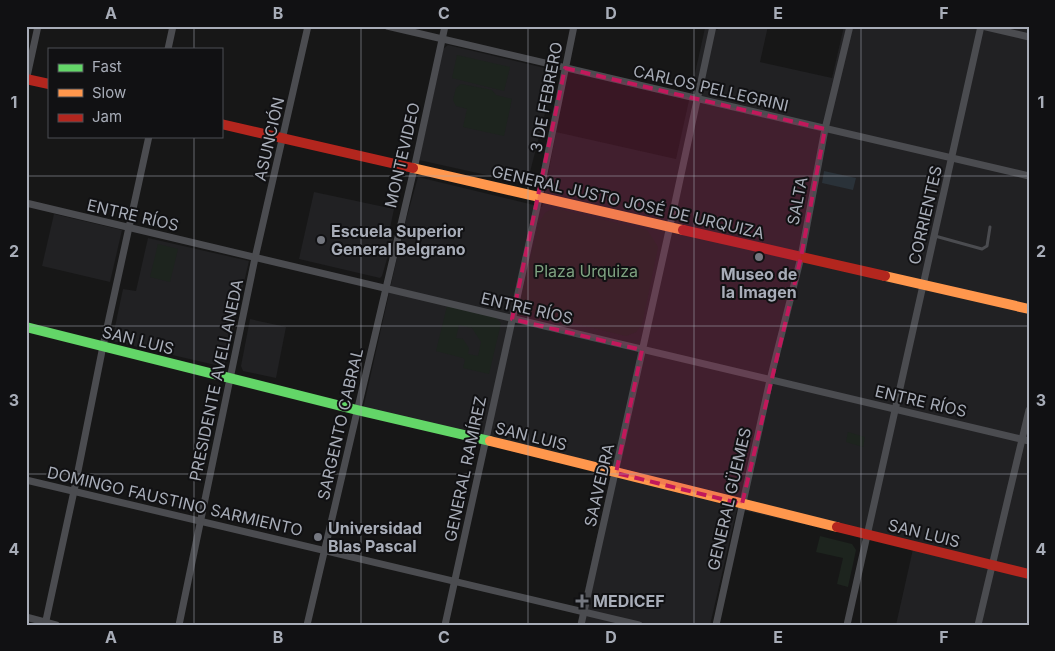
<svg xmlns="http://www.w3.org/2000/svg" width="1055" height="651" font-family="Inter,sans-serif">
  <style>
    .built { fill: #212123 }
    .green { fill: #1d241e; fill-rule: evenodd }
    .water { fill: #2a3239 }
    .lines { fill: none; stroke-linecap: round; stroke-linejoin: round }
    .lane { stroke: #4b4c50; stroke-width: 3 }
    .street { stroke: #4b4c50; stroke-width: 7 }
    .fast { stroke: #63d668; stroke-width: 10 }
    .slow { stroke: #ff974d; stroke-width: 10 }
    .jam { stroke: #b3261e; stroke-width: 10 }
    .marked { fill: #c2185b; fill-opacity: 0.2; stroke: #c2185b; stroke-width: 4; stroke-dasharray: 10 6; stroke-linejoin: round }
    .grid { fill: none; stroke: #a8adb8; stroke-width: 1; stroke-opacity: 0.55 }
    .poi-dot { fill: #757880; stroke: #111113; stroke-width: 2 }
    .labels { text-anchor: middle; stroke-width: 4; stroke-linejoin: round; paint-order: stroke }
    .street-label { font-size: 16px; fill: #a8adb8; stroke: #111113 }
    .poi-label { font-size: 16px; font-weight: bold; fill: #a8adb8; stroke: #111113; text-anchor: start }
    .park-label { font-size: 16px; fill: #7fa381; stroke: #111113 }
    .neatline { fill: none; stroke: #a8adb8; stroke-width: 2 }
    .grid-label { font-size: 16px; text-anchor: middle; font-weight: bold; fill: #a8adb8 }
  </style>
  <rect width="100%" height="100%" fill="#171717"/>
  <g class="built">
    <path d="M719,26H768L760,62L832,78L844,26H1029V625H896L913,549L737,509L710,625H577L613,466L363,409L404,227L418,177L542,207L556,132L676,159L705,28L718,30Z"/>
    <path d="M448,45L553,70L555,74L528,180L523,183L419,160L443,49Z"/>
    <path d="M314,192L394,209L389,233L394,235L382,276L380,278L299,259Z"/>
    <path d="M54,214L122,230L110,282L42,266Z"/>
    <path d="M148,238L249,261L224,367L112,341L123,289L136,291Z"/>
    <path d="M250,319L286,327L276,378L243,371L241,366Z"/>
    <path d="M196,445L207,447L205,458L194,456Z"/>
  </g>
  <g class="green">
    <path d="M457,55L510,67L504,91L452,78Z"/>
    <path d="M461,84L492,90L496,95L512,99L504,136L463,127L467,109L456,106L453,100L456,88Z"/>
    <path d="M554,208L647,230L658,247L642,324L636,332L626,336L526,311L521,306V297L539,223L545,213Z"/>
    <path d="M158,244L178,249L170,282L150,277Z"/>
    <path d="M447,306L495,317L501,323L489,374L463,368L465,360L463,358L436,351ZM459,325L472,328L481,342L478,356L468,354L469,348L463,339L456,338Z"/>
    <path d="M848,432L865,437L863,447L846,442Z"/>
    <path d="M820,536L852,544L856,550L848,587L837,584L843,558L816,552Z"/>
  </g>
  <path class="water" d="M824,171L856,178L853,190L822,183Z"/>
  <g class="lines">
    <path class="lane" d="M935,236L982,249L987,246L990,227"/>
    <g class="street">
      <path d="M387,26L1029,176"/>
      <path d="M982,26L1029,37"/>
      <path d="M168,49L173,26"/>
      <path d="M26,81L38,26"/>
      <path d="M26,203L1029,441"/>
      <path d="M26,480L639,625"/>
      <path d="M26,617L56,625"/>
      <path d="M45,625L74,491L103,346L149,136"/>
      <path d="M179,625L255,258L308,26"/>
      <path d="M307,625L414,169L445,26"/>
      <path d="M445,625L539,198L574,26"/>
      <path d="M581,625L670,226L713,26"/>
      <path d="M716,625L770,380L801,257L825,129L850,26"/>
      <path d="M847,625L981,26"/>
      <path d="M978,625L1029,410"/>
    </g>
    <path class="fast" d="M26,327L357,410L490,441"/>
    <g class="slow">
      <path d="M413,168L683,230"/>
      <path d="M885,276L1029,309"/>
      <path d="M490,441L837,527"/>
    </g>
    <g class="jam">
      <path d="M26,79L49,84"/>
      <path d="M221,124L413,168"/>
      <path d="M683,230L885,276"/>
      <path d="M837,527L1029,574"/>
    </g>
  </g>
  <path class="marked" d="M565,68L825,129L801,257L742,504L616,473L642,350L512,319Z"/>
  <path class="grid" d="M194,26V49M361,26V625M528,26V625M694,26V625M861,26V625M194,136V625M26,176H1029M26,326H1029M26,474H1029"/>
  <g class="poi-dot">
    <circle cx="321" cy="240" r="5"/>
    <circle cx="759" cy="257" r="5"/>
    <circle cx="318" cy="537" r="5"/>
    <path d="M579.5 593.5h5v5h5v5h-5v5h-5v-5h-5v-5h5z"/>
  </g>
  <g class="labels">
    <g class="street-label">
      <text transform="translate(711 88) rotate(13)" y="6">CARLOS PELLEGRINI</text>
      <text transform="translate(546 97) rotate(-79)" y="6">3 DE FEBRERO</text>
      <text transform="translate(269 139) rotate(-77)" y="6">ASUNCIÓN</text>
      <text transform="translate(402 155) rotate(-77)" y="6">MONTEVIDEO</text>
      <text transform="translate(797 201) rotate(-79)" y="6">SALTA</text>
      <text transform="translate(628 202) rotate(13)" y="6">GENERAL JUSTO JOSÉ DE URQUIZA</text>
      <text transform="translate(133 215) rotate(13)" y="6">ENTRE RÍOS</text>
      <text transform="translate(925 215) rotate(-77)" y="6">CORRIENTES</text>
      <text transform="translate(527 308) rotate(13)" y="6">ENTRE RÍOS</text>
      <text transform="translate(138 340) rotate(14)" y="6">SAN LUIS</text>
      <text transform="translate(216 380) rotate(-78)" y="6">PRESIDENTE AVELLANEDA</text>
      <text transform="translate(921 401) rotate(13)" y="6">ENTRE RÍOS</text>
      <text transform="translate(340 424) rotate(-77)" y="6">SARGENTO CABRAL</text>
      <text transform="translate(531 436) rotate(14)" y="6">SAN LUIS</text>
      <text transform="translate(465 469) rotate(-78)" y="6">GENERAL RAMÍREZ</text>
      <text transform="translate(599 485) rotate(-77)" y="6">SAAVEDRA</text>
      <text transform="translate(729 499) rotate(-77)" y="6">GENERAL GÜEMES</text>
      <text transform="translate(175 501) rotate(13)" y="6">DOMINGO FAUSTINO SARMIENTO</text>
      <text transform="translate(924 533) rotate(14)" y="6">SAN LUIS</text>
    </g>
    <g class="poi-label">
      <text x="331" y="237">Escuela Superior<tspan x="331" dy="18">General Belgrano</tspan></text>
      <text x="759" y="280" text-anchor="middle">Museo de<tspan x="759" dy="18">la Imagen</tspan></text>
      <text x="328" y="534">Universidad<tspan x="328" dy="18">Blas Pascal</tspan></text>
      <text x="593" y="607">MEDICEF</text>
    </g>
    <g class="park-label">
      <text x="586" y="277">Plaza Urquiza</text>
    </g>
  </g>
  <rect width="1055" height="651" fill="none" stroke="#111113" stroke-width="55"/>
  <rect x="48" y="48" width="175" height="90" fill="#111113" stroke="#4d4f55"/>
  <rect x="58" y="64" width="25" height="8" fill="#63d668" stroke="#4d4f55"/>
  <text x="92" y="72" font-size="15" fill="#a8adb8">Fast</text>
  <rect x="58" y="89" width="25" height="8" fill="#ff974d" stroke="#4d4f55"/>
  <text x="92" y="98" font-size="15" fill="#a8adb8">Slow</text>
  <rect x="58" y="114" width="25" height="8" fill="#b3261e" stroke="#4d4f55"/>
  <text x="92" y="122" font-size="15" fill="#a8adb8">Jam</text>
  <rect x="28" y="28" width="1000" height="596" class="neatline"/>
  <g class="grid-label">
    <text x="111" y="19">A</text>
    <text x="278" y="19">B</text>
    <text x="444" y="19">C</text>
    <text x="611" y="19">D</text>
    <text x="778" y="19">E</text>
    <text x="944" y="19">F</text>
    <text x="14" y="108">1</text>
    <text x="1041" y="108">1</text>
    <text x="14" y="257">2</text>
    <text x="1041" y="257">2</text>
    <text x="14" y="406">3</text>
    <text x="1041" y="406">3</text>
    <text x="14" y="555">4</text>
    <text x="1041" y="555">4</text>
    <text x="111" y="643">A</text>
    <text x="278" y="643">B</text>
    <text x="444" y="643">C</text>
    <text x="611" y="643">D</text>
    <text x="778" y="643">E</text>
    <text x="944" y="643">F</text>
  </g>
</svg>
